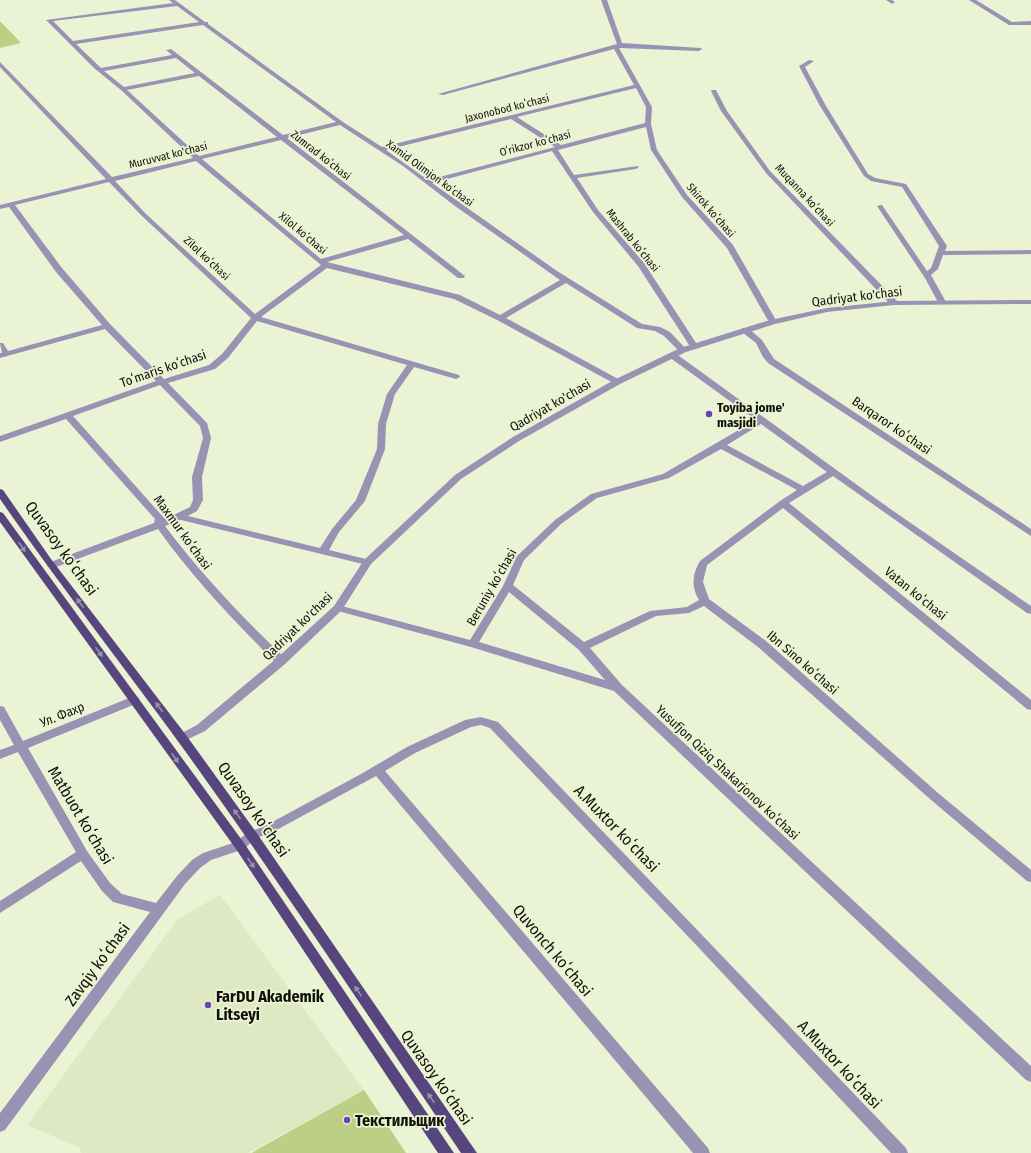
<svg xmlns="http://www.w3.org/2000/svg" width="1031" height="1153" font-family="'Fira Sans Condensed',sans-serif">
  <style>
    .built { fill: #dee8c2 }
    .green { fill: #bdce85 }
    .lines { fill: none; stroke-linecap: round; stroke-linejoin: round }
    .minor { fill: #9a92b3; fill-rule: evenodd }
    .tertiary { fill: #9a92b3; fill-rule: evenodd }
    .primary { fill: #56467d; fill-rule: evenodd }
    .oneway { fill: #9994a5 }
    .poi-dot { fill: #6c41b9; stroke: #ebf3d5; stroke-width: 1.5 }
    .labels { text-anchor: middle; stroke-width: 3.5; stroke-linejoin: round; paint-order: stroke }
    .far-street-label { font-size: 11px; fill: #101208; stroke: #ebf3d5 }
    .street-label { font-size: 13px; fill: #101208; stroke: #ebf3d5 }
    .poi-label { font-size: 13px; font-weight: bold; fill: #101208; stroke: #ebf3d5; text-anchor: start }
    .near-street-label { font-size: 16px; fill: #101208; stroke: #ebf3d5 }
    .near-poi-label { font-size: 16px; font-weight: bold; fill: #101208; stroke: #ebf3d5; text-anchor: start }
  </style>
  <rect width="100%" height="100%" fill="#ebf3d5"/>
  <path class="built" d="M220,895L364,1090L248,1153H81L80,1148L27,1125L178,919Z"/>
  <g class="green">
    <path d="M0,21L21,43L0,48Z"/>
    <path d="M364,1090L406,1153H252L258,1149Z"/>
  </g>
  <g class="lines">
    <g class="minor">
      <path d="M169,0H175L205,22H208V24L343,122L382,147L634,85L614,49L443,95L438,94L617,44L601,0H607L622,43L701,48L702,49L699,51L619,48L652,107L651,124L657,150L687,195L733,245L777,322L773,324H770L727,248L682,197L651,150L646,127L558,150L574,175L638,166L639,167L636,169L577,178L598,210L644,263L698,346L697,348H691L638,266L593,212L552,151L432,183L557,271L642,324L660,327L670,332L687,350L686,352H680L664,336L655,331L637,328L566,283L506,318L620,380V384L617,385L497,320L454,299L327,268L261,317L459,375L460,377L456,379L414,367L395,394L386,424L385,449L365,501L339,532L329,550L370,560L372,562L370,564L367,565L181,520L165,526C201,574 242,617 285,658L286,661L285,664H277C234,621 193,578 158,529L56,567H48L47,565L48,563L154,523L155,519L66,419L0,442V436L156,381L105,329L0,358V353H2L0,343H3L8,351L102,325L56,272L9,207L0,209V205L106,179L0,67V62L112,177L193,158L121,90L94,68L46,20L173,3ZM177,6L199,22L73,41L53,21ZM203,25L336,122L283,135L171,49L166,50L172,55L101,68L76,44ZM176,58L195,73L124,87L104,71ZM199,76L277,137L199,156L127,90ZM636,88L646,107L645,123L561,145L517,117ZM511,119L555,147L428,180L386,150ZM340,125L403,166L455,206L560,280L500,315L460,295L327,262L408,239L458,278H464L465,276L287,138ZM281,140L404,235L321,259L202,159ZM196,161L321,265L255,314L146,214L115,181ZM109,182L142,216L251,318L222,354L209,365L164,379L110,324L62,268L15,205ZM257,321L407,365L387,394L378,424L377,449L356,500L332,529L320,548L188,516L197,511L203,500L202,477L211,438L207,423L168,383L215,369L228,358ZM160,385L200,426L203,438L192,477L193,500L190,507L165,519L73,416Z"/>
      <path d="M886,0H892L895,2L892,4Z"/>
      <path d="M969,0H976L1012,22L1031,21V25H1009Z"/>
      <path d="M809,60L814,61L805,67L826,106L868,174L875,178L906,184L947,246L945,251L1031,250V254L943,255L938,269L931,275L946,302L945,304H939L925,278L877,206L882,205L927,271L931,268L939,246L902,187L871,181L864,176L820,106L799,66Z"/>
      <path d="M712,90H716L727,111L770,171L897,301V305H891L766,173L721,111L711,91Z"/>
      <path d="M742,328H748L762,340L774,359L1031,529V536L768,363L763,357L756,343L742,332Z"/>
      <path d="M669,353H675L889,508L1031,606V614L1027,613L833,476L789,503L1031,700V710L1027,709L783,508L707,565L703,582L709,599L766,641L938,793L1031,870V882L1027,881L930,799L758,647L704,606L689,613L656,616L590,648L622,685L1031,1066V1082L1026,1080L614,691L471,647L334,610L333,608L338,605L470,640L503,586L517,556L555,520L591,494L663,474L756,420L669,357ZM761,424L827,472L803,486L727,445ZM721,449L797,490L780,501L700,561C692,574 691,587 699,600L687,607L650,611L584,642L513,585L524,560L561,524L597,498L669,478ZM509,592L579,650L605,680L479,642Z"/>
      <path d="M134,696L138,697L140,700L138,703L28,748L87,851L110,883L122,894L156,903L177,876L192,860L203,853L236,842L248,832L263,827L361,774L407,747L465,720L481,717L498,722L906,1148L908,1153H891L699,948L490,728L481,725L471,727L415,753L385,771L708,1148L710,1153H693L376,776L271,833L256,838L244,849L211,860L200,868L185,884L5,1130L0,1132V1113L150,912L113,902L102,891L81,861L0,913V901L76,852L18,752L0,759V750L14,745L0,720V706L4,707L23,741Z"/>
    </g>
    <path class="tertiary" d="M1031,300V304L894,305L827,312L775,324L686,352L620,384L519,441L461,479L371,564L342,610L285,664L205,731L182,742L178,741L176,738L178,735L197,725L277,658L334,606L364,560L455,475L513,437L614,380L680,348L770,320L827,308L894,301Z"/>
    <g class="primary">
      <path d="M0,489L3,490L51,559L186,735L256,832L477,1153H461C371,1020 282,886 188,755C126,669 60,586 0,499Z"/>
      <path d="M0,512L3,513L244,843L454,1153H438L236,849L0,522Z"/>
    </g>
  </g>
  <defs><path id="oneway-solid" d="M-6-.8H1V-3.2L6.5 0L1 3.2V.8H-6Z"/></defs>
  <g class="oneway">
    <use href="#oneway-solid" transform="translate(22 547) rotate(55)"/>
    <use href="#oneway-solid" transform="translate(80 603) rotate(-127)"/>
    <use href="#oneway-solid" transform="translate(99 652) rotate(54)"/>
    <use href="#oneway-solid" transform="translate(159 707) rotate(-127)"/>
    <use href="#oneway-solid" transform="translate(175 758) rotate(54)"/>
    <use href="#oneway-solid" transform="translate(237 814) rotate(-126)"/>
    <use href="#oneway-solid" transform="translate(251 863) rotate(56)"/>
    <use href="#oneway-solid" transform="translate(358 991) rotate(-124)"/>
    <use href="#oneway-solid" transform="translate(431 1098) rotate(-125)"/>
  </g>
  <g class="poi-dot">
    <circle cx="709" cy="414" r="4"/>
    <circle cx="208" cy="1005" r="4"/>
    <circle cx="347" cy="1120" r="4"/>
  </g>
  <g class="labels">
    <g class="far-street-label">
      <text transform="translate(507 108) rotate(-14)" y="4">Jaxonobod koʻchasi</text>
      <text transform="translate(535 143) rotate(-15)" y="4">Oʻrikzor koʻchasi</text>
      <text transform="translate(168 155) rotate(-14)" y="4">Muruvvat ko'chasi</text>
      <text transform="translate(321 155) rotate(38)" y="4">Zumrad koʻchasi</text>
      <text transform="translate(430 173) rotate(36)" y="4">Xamid Olimjon koʻchasi</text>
      <text transform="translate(805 195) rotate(47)" y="4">Muqanna koʻchasi</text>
      <text transform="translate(711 210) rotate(49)" y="4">Shirok koʻchasi</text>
      <text transform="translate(303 233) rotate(40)" y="4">Xilol koʻchasi</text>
      <text transform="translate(633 240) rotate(51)" y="4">Mashrab koʻchasi</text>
      <text transform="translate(207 258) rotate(43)" y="4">Zilol koʻchasi</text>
    </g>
    <g class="street-label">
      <text transform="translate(857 296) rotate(-7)" y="5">Qadriyat ko'chasi</text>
      <text transform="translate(163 368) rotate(-19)" y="5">Toʻmaris koʻchasi</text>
      <text transform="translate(550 405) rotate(-30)" y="5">Qadriyat ko'chasi</text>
      <text transform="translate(892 425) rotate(34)" y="5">Barqaror koʻchasi</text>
      <text transform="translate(183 532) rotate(54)" y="5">Maxmur koʻchasi</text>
      <text transform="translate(491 587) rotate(-60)" y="5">Beruniy koʻchasi</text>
      <text transform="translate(916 593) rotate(39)" y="5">Vatan koʻchasi</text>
      <text transform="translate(297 626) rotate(-44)" y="5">Qadriyat ko'chasi</text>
      <text transform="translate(803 662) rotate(41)" y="5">Ibn Sino koʻchasi</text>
      <text transform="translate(62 714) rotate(-22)" y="5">Ул. Фахр</text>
      <text transform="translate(728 772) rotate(43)" y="5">Yusufjon Qiziq Shakarjonov koʻchasi</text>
    </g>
    <g class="poi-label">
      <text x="717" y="412">Toyiba jome'<tspan x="717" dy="15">masjidi</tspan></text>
    </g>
    <g class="near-street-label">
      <text transform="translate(62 548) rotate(54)" y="6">Quvasoy koʻchasi</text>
      <text transform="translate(254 809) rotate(55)" y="6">Quvasoy koʻchasi</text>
      <text transform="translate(81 815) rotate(59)" y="6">Matbuot koʻchasi</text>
      <text transform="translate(617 828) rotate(46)" y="6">A.Muxtor koʻchasi</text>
      <text transform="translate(553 950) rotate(50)" y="6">Quvonch koʻchasi</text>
      <text transform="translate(97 964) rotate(-54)" y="6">Zavqiy koʻchasi</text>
      <text transform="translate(840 1064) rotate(47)" y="6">A.Muxtor koʻchasi</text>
      <text transform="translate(437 1077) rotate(55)" y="6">Quvasoy koʻchasi</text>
    </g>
    <g class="near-poi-label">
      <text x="216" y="1002">FarDU Akademik<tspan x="216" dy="18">Litseyi</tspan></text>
      <text x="355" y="1126">Текстильщик</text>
    </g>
  </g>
</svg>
